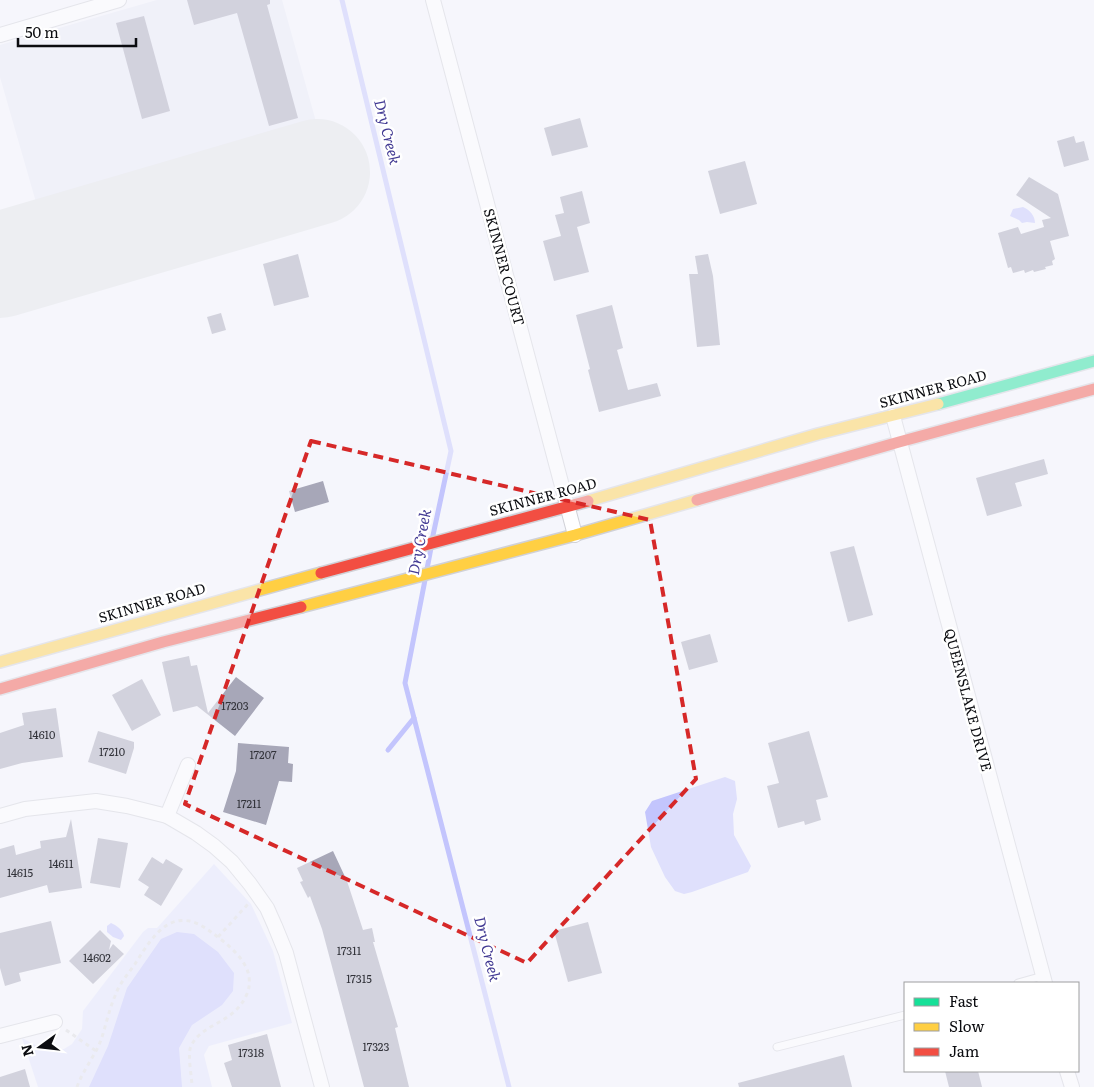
<svg xmlns="http://www.w3.org/2000/svg" width="1094" height="1087" font-family="Literata,serif">
  <style>
    .built { fill: #e9eaf7 }
    .green { fill: #e3e5fd }
    .water { fill: #c3c5fd }
    .lines { fill: none; stroke-linecap: round; stroke-linejoin: round }
    .stream { stroke: #c3c5fd; stroke-width: 5 }
    .runway { stroke: #e2e4e7; stroke-width: 106 }
    .building { fill: #a7a7b8 }
    .lane-casing { stroke: #d0d1d7; stroke-width: 9 }
    .street-casing { stroke: #d0d1d7; stroke-width: 16 }
    .fast-casing { stroke: #d0d1d7; stroke-width: 14 }
    .slow-casing { stroke: #d0d1d7; stroke-width: 14 }
    .jam-casing { stroke: #d0d1d7; stroke-width: 14 }
    .path { stroke: #dbdbdd; stroke-width: 3; stroke-dasharray: 4 4; stroke-linecap: butt }
    .lane { stroke: #fefeff; stroke-width: 7 }
    .street { stroke: #fefeff; stroke-width: 14 }
    .fast { stroke: #16e098; stroke-width: 11 }
    .slow { stroke: #ffcf43; stroke-width: 11 }
    .jam { stroke: #f24e42; stroke-width: 11 }
    .marked { fill: none; stroke: #d62828; stroke-width: 4; stroke-dasharray: 10 6; stroke-linejoin: round }
    .labels { text-anchor: middle; stroke-width: 5; stroke-linejoin: round; paint-order: stroke }
    .number-label { font-size: 11px; fill: #32333a }
    .street-label { font-size: 14px; fill: #0b0c10; stroke: #fff }
    .water-label { font-size: 15px; font-style: italic; fill: #433b94; stroke: #fff }
  </style>
  <rect width="100%" height="100%" fill="#f5f6fc"/>
  <path class="built" d="M157,0H282L337,197L0,295V228L40,216L0,77V45Z"/>
  <path class="green" d="M214,864L251,904L273,951L292,1023L209,1046L204,1055L212,1087H38L22,1038L45,1050L64,1049L72,1044L82,1029L83,1011L143,932L148,928H157Z"/>
  <g class="water">
    <path d="M1023,207C1030,210 1035,216 1035,223L1027,222L1022,223L1019,220L1010,216L1013,209Z"/>
    <path d="M725,777L735,781L737,799L733,814L734,835L751,866L748,872L692,892L684,894L675,891L665,877L651,847L645,812L652,801Z"/>
    <path d="M111,923C116,925 123,930 124,936L121,940L113,937L107,932V926Z"/>
    <path d="M177,932L194,934L218,952L234,973L233,991L222,1005L192,1025L179,1048L182,1087H89L108,1046L127,988L161,939Z"/>
  </g>
  <g class="lines">
    <g class="stream">
      <path d="M342,0L451,451L432,540"/>
      <path d="M427,569L431,548"/>
      <path d="M425,580L405,683L509,1087"/>
      <path d="M388,750L414,718"/>
    </g>
    <path class="runway" d="M0,265L317,172"/>
  </g>
  <g class="building">
    <path d="M187,0H270V4L267,5L298,118L269,126L237,13L194,25Z"/>
    <path d="M144,16L170,111L142,119L116,23Z"/>
    <path d="M580,118L588,147L552,156L544,128Z"/>
    <path d="M1074,136L1076,143L1084,141L1089,160L1064,167L1057,141Z"/>
    <path d="M745,161L757,204L720,214L708,171Z"/>
    <path d="M1029,177L1058,194L1069,236L1050,241L1055,259L1052,261L1053,265L1045,267L1046,269L1034,272L1033,270L1025,273L1024,270L1013,273L1011,267L1008,268L998,233L1018,227L1021,234L1044,227L1042,220L1051,218L1016,195Z"/>
    <path d="M582,191L590,223L577,227L589,272L554,281L543,241L561,236L555,215L564,213L560,197Z"/>
    <path d="M298,254L309,297L274,306L263,264Z"/>
    <path d="M708,254L713,276L720,345L697,347L689,274H698L695,256Z"/>
    <path d="M612,305L623,348L617,350L628,390L657,383L661,396L599,412L588,370L590,369L576,315Z"/>
    <path d="M221,313L226,330L212,334L207,317Z"/>
    <path d="M1044,459L1048,474L1015,483L1022,506L987,516L976,478Z"/>
    <path d="M323,481L329,502L295,512L289,491Z"/>
    <path d="M854,546L873,615L848,622L830,552Z"/>
    <path d="M710,634L718,662L689,670L681,642Z"/>
    <path d="M189,656L191,666L197,665L208,713L236,677L264,698L235,736L197,706L173,712L162,662Z"/>
    <path d="M142,679L161,715L132,731L112,695Z"/>
    <path d="M56,708L63,757L22,763L0,769V733L24,725L22,713Z"/>
    <path d="M98,731L134,742V748L126,774L88,762Z"/>
    <path d="M809,731L828,797L816,800L821,820L805,825L804,821L778,828L767,786L779,783L768,743Z"/>
    <path d="M238,743L289,747L288,763L293,764L292,782L279,781L266,825L223,812L236,771Z"/>
    <path d="M71,819L82,888L49,893L47,885L0,898V849L14,845L16,855L41,848L40,841L66,837Z"/>
    <path d="M98,838L128,843L120,888L90,883Z"/>
    <path d="M333,851L347,881L363,930L372,928L375,942H373L398,1027L395,1028L409,1087H364L322,929L310,896L308,898L300,882L303,881L297,868Z"/>
    <path d="M152,857L163,864L166,859L183,869L161,906L144,895L149,887L138,880Z"/>
    <path d="M51,921L61,963L19,973L21,981L5,986L0,968V933Z"/>
    <path d="M588,922L602,973L568,982L554,931Z"/>
    <path d="M100,930L111,941L109,950L113,944L124,954L93,984L69,961Z"/>
    <path d="M267,1034L281,1087H232L224,1063L232,1060L228,1045Z"/>
    <path d="M844,1055L852,1087H739L738,1083Z"/>
    <path d="M25,1069L30,1087H0V1077Z"/>
    <path d="M945,1071H978L982,1087H949Z"/>
  </g>
  <g class="lines">
    <defs>
      <g id="lane">
        <path d="M1018,983L1043,976"/>
        <path d="M777,1047L905,1015"/>
      </g>
      <g id="street">
        <path d="M433,0L575,535"/>
        <path d="M0,35L119,0"/>
        <path d="M893,416L1045,983"/>
        <path d="M0,816L25,809L96,801L127,806L167,816L196,833L214,846L232,862L250,884L267,908L275,926L286,953L322,1087"/>
        <path d="M167,816L188,765"/>
        <path d="M0,1036L55,1022"/>
        <path d="M1067,1071L1072,1087"/>
      </g>
      <path id="fast" d="M938,404L1094,361"/>
      <g id="slow">
        <path d="M588,501L818,434L938,404"/>
        <path d="M301,607L575,535L697,500"/>
        <path d="M0,662L321,573"/>
      </g>
      <g id="jam">
        <path d="M697,500L899,442L1094,389"/>
        <path d="M321,573L588,501"/>
        <path d="M0,689L163,642L301,607"/>
      </g>
    </defs>
    <use href="#lane" class="lane-casing"/>
    <use href="#street" class="street-casing"/>
    <use href="#fast" class="fast-casing"/>
    <use href="#slow" class="slow-casing"/>
    <use href="#jam" class="jam-casing"/>
    <g class="path">
      <path d="M218,937L248,904"/>
      <path d="M66,1030L96,1051"/>
      <path d="M77,1087C83,1070 95,1056 101,1040C106,1025 109,1010 115,996C119,984 128,974 135,964C154,934 173,903 211,932C225,942 247,959 249,977C250,984 249,990 246,996C233,1024 202,1023 191,1046C187,1054 192,1077 192,1087"/>
    </g>
    <use href="#lane" class="lane"/>
    <use href="#street" class="street"/>
    <use href="#fast" class="fast"/>
    <use href="#slow" class="slow"/>
    <use href="#jam" class="jam"/>
  </g>
  <path d="M0 0H1094V1087H0ZM311,441L650,520L696,779L527,963L185,804Z" fill="#f5f6fc" fill-opacity=".55" fill-rule="evenodd"/>
  <path class="marked" d="M311,441L650,520L696,779L527,963L185,804Z"/>
  <g class="labels">
    <g class="number-label">
      <text x="235" y="710">17203</text>
      <text x="42" y="739">14610</text>
      <text x="112" y="756">17210</text>
      <text x="263" y="759">17207</text>
      <text x="249" y="808">17211</text>
      <text x="61" y="868">14611</text>
      <text x="20" y="877">14615</text>
      <text x="349" y="955">17311</text>
      <text x="97" y="962">14602</text>
      <text x="359" y="983">17315</text>
      <text x="376" y="1051">17323</text>
      <text x="251" y="1057">17318</text>
    </g>
    <g class="street-label">
      <text transform="translate(504 267) rotate(75)" y="5">SKINNER COURT</text>
      <text transform="translate(933 389) rotate(-15)" y="5">SKINNER ROAD</text>
      <text transform="translate(543 497) rotate(-15)" y="5">SKINNER ROAD</text>
      <text transform="translate(152 603) rotate(-16)" y="5">SKINNER ROAD</text>
      <text transform="translate(968 700) rotate(75)" y="5">QUEENSLAKE DRIVE</text>
    </g>
    <g class="water-label">
      <text transform="translate(387 132) rotate(76)" y="5">Dry Creek</text>
      <text transform="translate(420 542) rotate(-79)" y="5">Dry Creek</text>
      <text transform="translate(487 949) rotate(76)" y="5">Dry Creek</text>
    </g>
  </g>
  <rect x="904" y="982" width="175" height="90" fill="#ffffff" stroke="#9d9e9f"/>
  <rect x="914" y="998" width="25" height="8" fill="#16e098" stroke="#9d9e9f"/>
  <text x="949" y="1007" font-size="15" fill="#0b0c10">Fast</text>
  <rect x="914" y="1023" width="25" height="8" fill="#ffcf43" stroke="#9d9e9f"/>
  <text x="949" y="1032" font-size="15" fill="#0b0c10">Slow</text>
  <rect x="914" y="1048" width="25" height="8" fill="#f24e42" stroke="#9d9e9f"/>
  <text x="949" y="1057" font-size="15" fill="#0b0c10">Jam</text>
  <g transform="translate(40 1047) rotate(255)" stroke="#ffffff" stroke-width="4" paint-order="stroke">
  <path d="M0-4L9 19L0 12L-9 19Z" fill="#0b0c10"/>
  <text y="-8" font-size="14" font-weight="bold" text-anchor="middle" fill="#0b0c10">N</text>
  </g>
  <path d="M18 38v8h118v-8" fill="none" stroke="#0b0c10" stroke-width="2.5"/>
  <text x="25" y="38" font-size="15" fill="#0b0c10" stroke="#ffffff" stroke-width="4" paint-order="stroke">50 m</text>
</svg>
